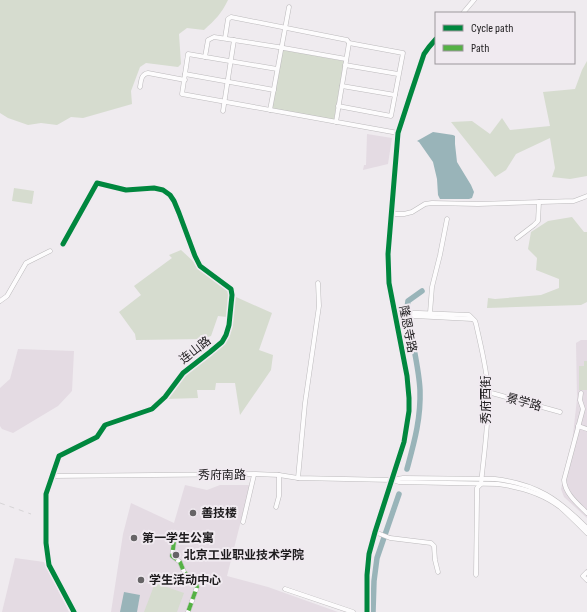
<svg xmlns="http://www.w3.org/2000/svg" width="587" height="612" font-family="'Sofia Sans Condensed','Noto Sans SC',sans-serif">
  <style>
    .built { fill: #e4dbe3 }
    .green { fill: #d6dccf }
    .water { fill: #99b4b9 }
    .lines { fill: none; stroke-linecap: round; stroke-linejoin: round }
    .river { stroke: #99b4b9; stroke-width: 5.5 }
    .minor-casing { stroke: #bcbabc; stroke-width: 5 }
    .minor { stroke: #fdfcfd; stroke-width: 4 }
    .rail { stroke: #d6d4d6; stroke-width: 1; stroke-dasharray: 5 5; stroke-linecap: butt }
    .quiet { stroke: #55b145; stroke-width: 4; stroke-dasharray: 8 4; stroke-linecap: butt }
    .cycleway-casing { stroke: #f0eaf0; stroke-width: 8 }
    .cycleway { stroke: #00873e; stroke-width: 5 }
    .poi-dot { fill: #666466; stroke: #f0eaf0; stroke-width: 1.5 }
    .labels { text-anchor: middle; stroke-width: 4; stroke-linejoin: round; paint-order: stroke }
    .street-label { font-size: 12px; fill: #1d1b1d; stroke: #f0eaf0 }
    .poi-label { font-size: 12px; font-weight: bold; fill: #1d1b1d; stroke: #f0eaf0; text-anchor: start }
  </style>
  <rect width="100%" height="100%" fill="#efebef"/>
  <g class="built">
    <path d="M367,134L392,138L388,164L363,170L364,165H366Z"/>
    <path d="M581,340H587V518L564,497L561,489L572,443L577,399L576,343Z"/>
    <path d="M18,349L74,351L72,391L58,406L13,433L2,429L0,426V388L10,379Z"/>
    <path d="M185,485L207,490L220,485H250L227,576L268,587L338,612H111L123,534L131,503L174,523Z"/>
    <path d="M15,558L44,562L69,612H2Z"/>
  </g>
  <g class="green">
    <path d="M0,0H228C222,13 215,20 204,30L187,28L179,34L181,64L178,67L146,63L140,67L131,91L132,104L83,118L71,117L57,125L41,123L28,125L8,118L0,113Z"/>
    <path d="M283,50L344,61L334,120L272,109Z"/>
    <path d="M587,61V176L570,179L552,177L555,168L550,138L516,154L506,170L495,177L451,122L472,121L490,134L502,118L510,130L550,126L543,92L575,89L582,70Z"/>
    <path d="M14,188L34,191L32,204L12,201Z"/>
    <path d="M572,217L584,232H587V302L581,305L487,308L488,298L495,299L541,295L559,288V279L536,270L537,258L528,249L531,232L548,221Z"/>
    <path d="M181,250L194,262L226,287L230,294L227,317L218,316L211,336L202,339L136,340L135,334L119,312L141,295L134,286L172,258L169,255Z"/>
    <path d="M236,297L272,313L259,350L273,355L271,370L240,415L235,383H216L215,390H197L198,398L165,399L185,375L221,347Z"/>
    <path d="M584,361H587V390H579V366H584V376Z"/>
    <path d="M155,583L184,593L177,612H144Z"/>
  </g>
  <g class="water">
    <path d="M433,132L453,135L455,136V144L457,162L471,185L474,192L472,198L469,199H440L438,195L437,179L433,162L419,142L417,141Z"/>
    <path d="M124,592L140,595L137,612H120Z"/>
  </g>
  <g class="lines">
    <g class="river">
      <path d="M407,308L408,301L422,291"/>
      <path d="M407,469C414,443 421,419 420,390C419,369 413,347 410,326"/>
      <path d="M373,612L374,581L377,558L399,494"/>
    </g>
    <defs>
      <g id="minor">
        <path d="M463,13L474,0"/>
        <path d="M225,38L228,19L231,17L347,40L349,43L336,122"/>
        <path d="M205,57L208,40L214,37L278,47L346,59"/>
        <path d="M345,65L398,74"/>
        <path d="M277,69L188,54L182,94L398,133"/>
        <path d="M185,74L274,90"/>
        <path d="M342,86L395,95"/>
        <path d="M140,87C141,81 141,74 148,73L185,80"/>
        <path d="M338,106L391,116L403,53L349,43"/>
        <path d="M270,110L289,7"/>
        <path d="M223,111L234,40"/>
        <path d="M391,214H404L412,212L425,204L432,203L478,204L574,201L587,196"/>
        <path d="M517,238L534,225L538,221L539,202"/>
        <path d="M63,244L97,183L126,190L154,188L163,190L170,195L174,201L179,213L195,256L200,266L231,289L232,295L229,325L226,335L222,342L210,352L183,373L165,397L152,409L105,425L97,437L59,456L46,494V543L49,565L74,612"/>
        <path d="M0,301L7,296L26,263L50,251"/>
        <path d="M394,312L469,315L475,321L476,324C481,347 487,369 488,391C489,422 484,453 481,484L477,488V499L476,575"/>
        <path d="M430,313L432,287L440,255L447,219"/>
        <path d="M395,315L472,319"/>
        <path d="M488,392L560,412"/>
        <path d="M581,393L580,400L583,409L564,480C565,494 578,504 587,513"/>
        <path d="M578,426L587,429"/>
        <path d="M52,476L256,474L279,475L298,478L392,480L403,478L495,479C537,484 558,499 587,528"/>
        <path d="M298,478L305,403L319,306L318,283"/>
        <path d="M393,480L399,482L498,484C520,487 542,493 560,507C569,515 578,524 587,533"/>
        <path d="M276,507L279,496V475"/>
        <path d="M243,522L254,475"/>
        <path d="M375,532L390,538L431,543L434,546L435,560L438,572"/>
        <path d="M174,542L172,556L180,562L184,572L196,584L197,587L188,612"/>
        <path d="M587,572L583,576L587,580"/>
        <path d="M285,589L353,612"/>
        <path d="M367,612V575L369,554L375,532L404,442L409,411V398L407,376L389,283L388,254L398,133L410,96L424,54L429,47L436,39"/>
      </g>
    </defs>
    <use href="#minor" class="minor-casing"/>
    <use href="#minor" class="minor"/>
    <path class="rail" d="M0,503L31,514"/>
    <path class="quiet" d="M174,542L172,556L180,562L184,572L196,584L197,587L188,612"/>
    <defs>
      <g id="cycleway">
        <path d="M63,244L97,183L126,190L154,188L163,190L170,195L174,201L179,213L195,256L200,266L231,289L232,295L229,325L226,335L222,342L210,352L183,373L165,397L152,409L105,425L97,437L59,456L46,494V543L49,565L74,612"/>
        <path d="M367,612V575L369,554L375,532L404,442L409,411V398L407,376L389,283L388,254L398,133L410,96L424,54L429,47L436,39"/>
      </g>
    </defs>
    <use href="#cycleway" class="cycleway-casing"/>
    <use href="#cycleway" class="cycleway"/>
  </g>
  <g class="poi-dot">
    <circle cx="193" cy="513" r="4"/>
    <circle cx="134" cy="538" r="4"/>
    <circle cx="176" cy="555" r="4"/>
    <circle cx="141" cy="580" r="4"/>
  </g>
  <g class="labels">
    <g class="street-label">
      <text transform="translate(408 329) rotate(79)" y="4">隆恩寺路</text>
      <text transform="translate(195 350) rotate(-38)" y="4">连山路</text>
      <text transform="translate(486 400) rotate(-90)" y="4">秀府西街</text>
      <text transform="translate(524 402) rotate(15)" y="4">景学路</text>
      <text x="222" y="479">秀府南路</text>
    </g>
    <g class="poi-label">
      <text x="201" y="517">善技楼</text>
      <text x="142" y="542">第一学生公寓</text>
      <text x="184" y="559">北京工业职业技术学院</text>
      <text x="149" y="584">学生活动中心</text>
    </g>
  </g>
  <rect x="435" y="12" width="140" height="52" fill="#f0eaf0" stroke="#9c979c"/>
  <rect x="443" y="25" width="20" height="6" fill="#00873e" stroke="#9c979c"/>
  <text x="471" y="32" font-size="12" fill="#1d1b1d">Cycle path</text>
  <rect x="443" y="45" width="20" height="6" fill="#55b145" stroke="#9c979c"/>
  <text x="471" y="52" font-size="12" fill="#1d1b1d">Path</text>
</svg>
